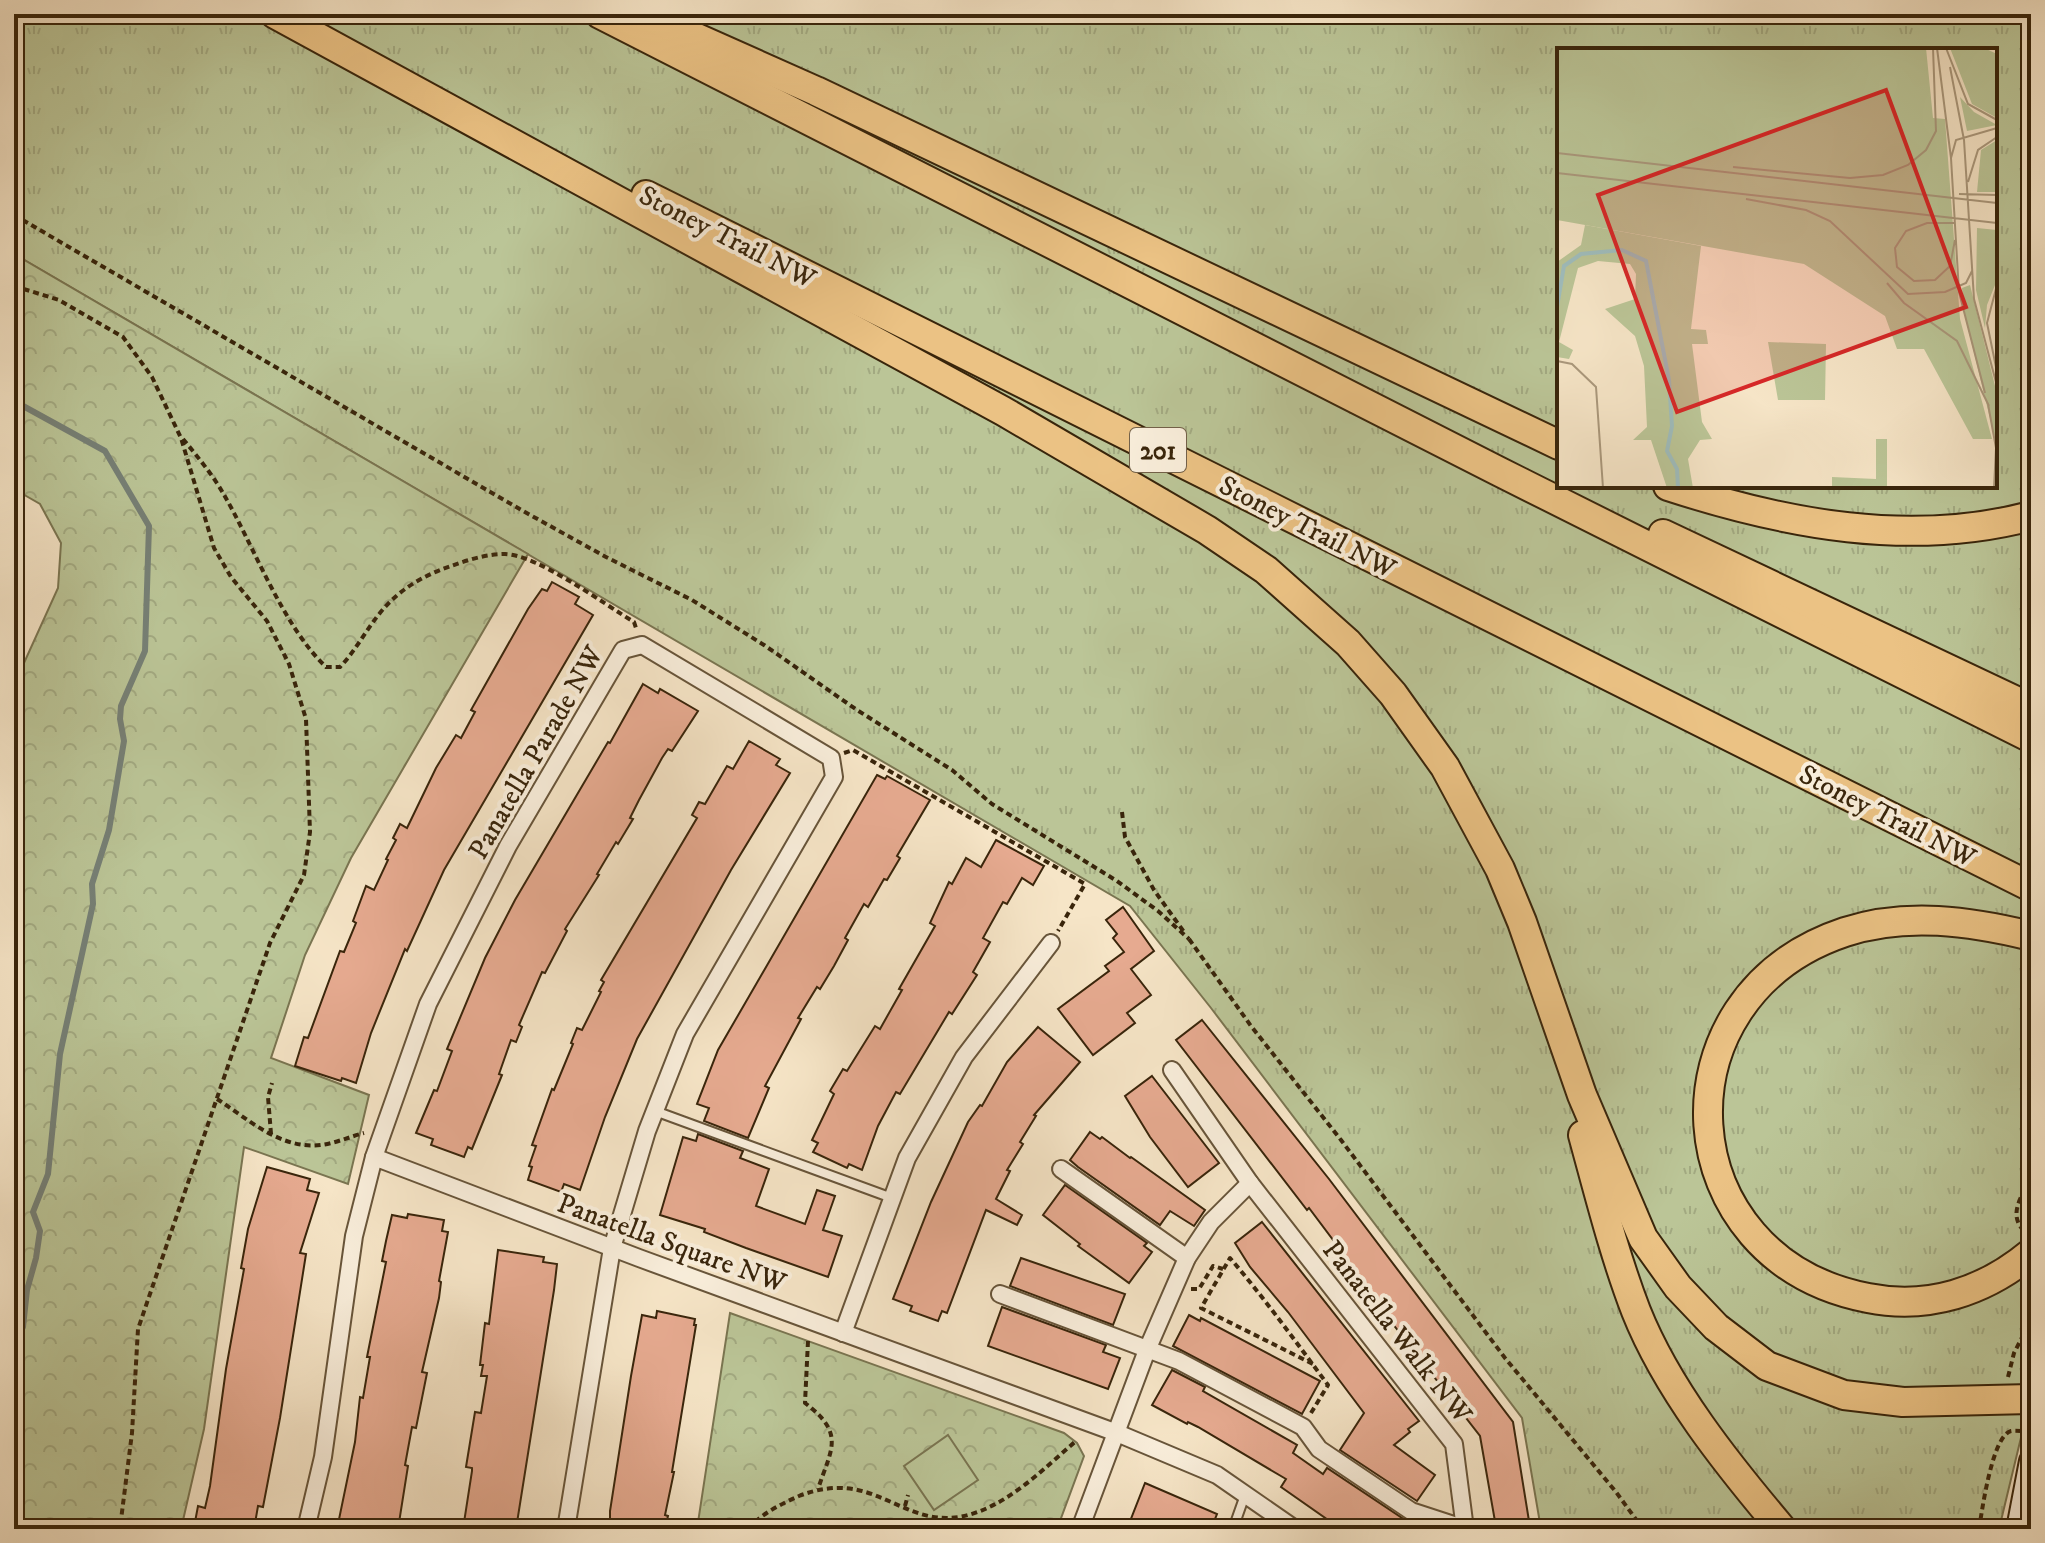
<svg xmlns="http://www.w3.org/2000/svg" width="2045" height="1543" font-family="'IM FELL DW Pica',serif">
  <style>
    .grass { fill: url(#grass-tufts); stroke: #7a7551; stroke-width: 2; fill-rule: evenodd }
    .forest { fill: url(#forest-crowns); stroke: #7a7551; stroke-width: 2 }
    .pitch { fill: #bbc597; stroke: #7a7551; stroke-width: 2 }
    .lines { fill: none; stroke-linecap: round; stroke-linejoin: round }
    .stream { stroke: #768076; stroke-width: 6 }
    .building { fill: #e6aa90; stroke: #39250b; stroke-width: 2 }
    .service-casing { stroke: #68553a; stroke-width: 12 }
    .minor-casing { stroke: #68553a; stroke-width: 20 }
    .secondary-casing { stroke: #39250b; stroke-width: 26 }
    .motorway-casing { stroke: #39250b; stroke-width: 32 }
    .path { stroke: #39250b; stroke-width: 4; stroke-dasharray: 6 4; stroke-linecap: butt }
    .service { stroke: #f9eedb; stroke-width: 8 }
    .minor { stroke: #f9eedb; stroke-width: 16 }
    .secondary { stroke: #f9eedb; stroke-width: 22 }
    .motorway { stroke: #ebc284; stroke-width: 28 }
    .labels { text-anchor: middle; stroke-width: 8; stroke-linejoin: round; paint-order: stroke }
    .shield { fill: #f9eedb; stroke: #736149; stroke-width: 2 }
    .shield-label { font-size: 26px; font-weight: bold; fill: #39250b }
    .street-label { font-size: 28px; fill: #39250b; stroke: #f9eedb }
    .inset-river { fill: none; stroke: #9fbdbd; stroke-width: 4 }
    .inset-road { fill: none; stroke: #aa987c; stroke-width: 2 }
    .view { fill: #d62828; fill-opacity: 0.15; stroke: #d62828; stroke-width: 4 }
    .inset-edge { fill: none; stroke: #39250b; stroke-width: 4 }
  </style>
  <defs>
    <pattern id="grass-tufts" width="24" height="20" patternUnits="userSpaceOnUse" patternTransform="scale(2)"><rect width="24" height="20" fill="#bbc597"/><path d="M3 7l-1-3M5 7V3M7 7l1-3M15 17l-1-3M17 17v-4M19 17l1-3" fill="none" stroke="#a2a981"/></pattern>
    <pattern id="forest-crowns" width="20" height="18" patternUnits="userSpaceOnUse" patternTransform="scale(2)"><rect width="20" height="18" fill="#bbc597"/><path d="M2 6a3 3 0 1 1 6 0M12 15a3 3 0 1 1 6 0" fill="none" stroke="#a2a981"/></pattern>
  </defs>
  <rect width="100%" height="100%" fill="#f6e5c7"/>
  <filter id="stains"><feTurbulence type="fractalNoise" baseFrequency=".0025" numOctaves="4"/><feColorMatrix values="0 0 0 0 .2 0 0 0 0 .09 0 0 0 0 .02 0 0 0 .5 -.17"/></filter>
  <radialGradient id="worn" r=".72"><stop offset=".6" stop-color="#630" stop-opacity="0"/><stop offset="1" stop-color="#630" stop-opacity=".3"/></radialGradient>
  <path class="grass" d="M14,14H2031V1396L1999,1529H1541L1522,1418L1211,1008L1130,906L14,254ZM1559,50H1995V486H1559Z"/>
  <g class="forest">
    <path d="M14,254L528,554L351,858L305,955L271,1058L369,1095L348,1184L244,1147L204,1429L181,1529H14V685L58,588L61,543L40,504L14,489Z"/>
    <path d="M730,1313L1064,1433L1077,1443L1084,1456L1057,1529H697Z"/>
  </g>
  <path class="pitch" d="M948,1435L978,1480L934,1510L904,1466Z"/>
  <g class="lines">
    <path class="stream" d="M14,401L105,451L149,526L145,651L121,706L120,719L124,741L109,830L92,884L93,904L60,1054L48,1174L33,1212L40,1231L36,1258L27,1290L23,1327L14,1345"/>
  </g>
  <g class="building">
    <path d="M552,582L579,597L575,604L593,615L444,870L407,951L405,949L371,1033L356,1083L342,1078L341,1081L295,1066L304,1037L308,1038L340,951L344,952L356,923L353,921L366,886L374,890L388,860L386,859L396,840L393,838L400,824L407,828L436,768L456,735L461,738L475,712L471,710L528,609L542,589L547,591Z"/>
    <path d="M643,684L658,693L660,689L698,711L672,751L668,749L662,758L639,800L630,818L633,819L618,844L616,842L597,874L599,875L565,929L567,931L545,973L542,972L519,1025L522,1027L516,1042L511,1040L499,1074L502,1075L472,1149L468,1147L464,1157L431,1145L433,1139L416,1133L434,1090L437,1091L452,1051L447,1049L485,958L515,900L608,742L610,743Z"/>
    <path d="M749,741L780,759L776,765L790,773L731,870L637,1039L605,1117L580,1190L564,1184L561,1192L528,1180L532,1167L529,1166L536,1146L532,1145L552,1089L554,1090L573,1044L571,1043L577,1028L582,1030L601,992L599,991L604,982L601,980L697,818L692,815L699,802L705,804L727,766L733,769Z"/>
    <path d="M877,775L885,779L887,776L930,800L897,856L900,858L887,880L884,879L868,907L864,904L845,938L848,940L834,966L820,989L817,987L798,1018L801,1019L765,1086L769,1088L748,1138L704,1121L709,1108L697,1104L718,1050Z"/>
    <path d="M996,840L1044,866L1033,885L1022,878L1007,904L1003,902L983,938L990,942L973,972L977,975L952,1014L949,1012L900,1094L896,1092L878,1126L862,1170L849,1164L847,1168L813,1152L818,1143L812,1140L834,1094L830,1091L843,1069L847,1071L875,1026L880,1029L902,990L899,989L935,926L930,923L949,882L952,884L966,858L981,867Z"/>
    <path d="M1123,907L1154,951L1131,969L1151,995L1127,1013L1135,1023L1093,1055L1058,1009L1109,971L1105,966L1124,952L1113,938L1117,934L1106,920Z"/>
    <path d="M1202,1020L1329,1179L1513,1422L1529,1521L1496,1527L1480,1436L1364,1287L1346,1262L1348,1260L1309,1208L1307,1210L1176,1040Z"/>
    <path d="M1038,1027L1080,1062L1034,1115L1036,1116L1020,1142L1023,1144L1007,1170L1010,1171L996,1199L1022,1215L1017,1225L986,1210L947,1313L942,1311L938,1321L910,1311L912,1306L893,1299L931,1202L968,1122L980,1105L982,1106L1007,1062Z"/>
    <path d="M1152,1076L1219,1163L1188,1187L1150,1137L1125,1096Z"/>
    <path d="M1090,1132L1100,1139L1102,1137L1130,1158L1131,1157L1205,1210L1194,1226L1170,1211L1160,1225L1078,1167L1070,1160Z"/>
    <path d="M698,1134L743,1151L740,1158L769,1169L756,1206L805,1224L817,1190L835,1196L823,1230L842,1236L828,1277L746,1248L704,1232L705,1229L660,1215L683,1137L696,1141Z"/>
    <path d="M267,1167L310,1179L307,1190L319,1193L300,1253L306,1254L280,1418L263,1507L258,1506L254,1529H202L203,1524L195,1522L198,1506L205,1508L210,1486L226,1369L244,1269L241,1268L248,1229Z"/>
    <path d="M1065,1185L1147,1243L1144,1246L1152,1252L1129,1283L1078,1246L1080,1244L1043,1215Z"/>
    <path d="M408,1214L444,1220L442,1231L448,1232L439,1281L441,1282L439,1298L422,1372L427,1373L416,1428L412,1427L405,1465L408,1466L398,1529H337L355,1442L360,1397L363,1398L370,1357H367L386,1262L382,1261L386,1241L392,1215L407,1218Z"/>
    <path d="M1262,1222L1419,1421L1408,1429L1410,1432L1394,1445L1435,1475L1417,1501L1340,1450L1364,1413L1288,1312L1250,1267L1235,1243Z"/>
    <path d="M498,1250L544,1257L543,1262L557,1264L554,1290L516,1529H463L472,1471V1468L466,1467L475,1412L481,1413L487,1376H481L483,1365H480L485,1323L489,1324Z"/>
    <path d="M1021,1258L1125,1294L1113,1325L1010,1286Z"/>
    <path d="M1002,1307L1106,1345L1103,1352L1120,1358L1108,1389L988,1346Z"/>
    <path d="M657,1311L695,1319L694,1325H696L672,1472H674L665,1515L668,1516L665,1529H623L624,1524L610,1522V1511L631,1376L642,1315L656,1318Z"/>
    <path d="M1189,1315L1200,1321L1201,1318L1320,1381L1302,1414L1173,1346Z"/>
    <path d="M1172,1370L1205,1387L1203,1391L1297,1445L1293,1453L1323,1474L1327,1468L1405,1520L1398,1529H1341L1281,1487L1286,1479L1198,1427L1188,1422L1187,1424L1152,1405Z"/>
    <path d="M1145,1483L1217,1514L1211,1529H1127Z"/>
  </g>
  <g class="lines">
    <defs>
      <g id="service">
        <path d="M655,1111L892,1198"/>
        <path d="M1233,1529L1245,1495"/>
      </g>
      <g id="minor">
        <path d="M1172,1070L1250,1183L1454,1444L1465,1529"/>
        <path d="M374,1157L428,1004L508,846L623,650L642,645L831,758L834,777L685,1034L647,1131L612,1248L566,1529"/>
        <path d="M1061,1169L1187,1258"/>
        <path d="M1000,1294L1179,1361L1303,1427L1319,1449L1411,1511L1463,1528"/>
        <path d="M843,1333L907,1158L964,1057L1051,943"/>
        <path d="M306,1529L323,1457L354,1236L374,1157L639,1258L1117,1433L1217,1475L1295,1529"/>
        <path d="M1080,1529L1147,1350L1187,1258L1211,1222L1250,1183"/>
      </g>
      <path id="secondary" d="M2018,1529L2031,1461"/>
      <g id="motorway">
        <path d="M275,14L1003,411L1207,530L1266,570L1348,643L1393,694L1445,767L1500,869L1522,922L1582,1095L1643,1238L1678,1287L1716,1327L1767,1366L1844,1395L1903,1402L2031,1399"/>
        <path d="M600,14L1500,472L2031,738"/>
        <path d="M643,14L816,91L1559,445"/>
        <path d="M646,195L2031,887"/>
        <path d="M1668,486C1785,524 1910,548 2031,516"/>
        <path d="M1663,534L2031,708"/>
        <path d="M2031,936C1970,921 1906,912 1845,932C1650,997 1668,1260 1868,1298C1928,1310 1984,1292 2031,1253"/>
        <path d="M1583,1135C1599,1193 1614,1254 1636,1311C1667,1389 1727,1464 1782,1529"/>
      </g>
    </defs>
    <use href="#service" class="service-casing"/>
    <use href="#minor" class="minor-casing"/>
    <use href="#secondary" class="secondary-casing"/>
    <use href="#motorway" class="motorway-casing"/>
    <g class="path">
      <path d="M14,215L523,511L606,557L692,600L764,645L857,710L952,770L992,804L1117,881L1158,911L1189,939"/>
      <path d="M14,286L59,300L123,337L152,377L181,438L214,548L231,577L267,621L289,664L306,719L310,832L304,875L270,943L138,1329L132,1433L121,1520L117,1529"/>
      <path d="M183,439C197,456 212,474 223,493C254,546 282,625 326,667H340C360,646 371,619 393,599C409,584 430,573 451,566C468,560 486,554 505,554C538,555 604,604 634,622L636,628"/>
      <path d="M844,753L853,750L1085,884L1058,931"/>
      <path d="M1122,812L1125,837L1154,890L1184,932"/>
      <path d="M1189,939L1251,1026L1341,1140L1505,1358L1616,1492L1643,1529"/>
      <path d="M217,1099C248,1119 281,1150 321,1145C336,1143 349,1137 364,1133"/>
      <path d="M271,1134L268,1097L272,1083"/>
      <path d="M2024,1231C2008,1215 2021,1196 2031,1180"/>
      <path d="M1191,1289H1199L1213,1266L1223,1269"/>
      <path d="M808,1341L805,1403C846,1434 831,1449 818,1489"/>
      <path d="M2008,1377L2014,1353L2031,1320"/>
      <path d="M1311,1413L1328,1385C1296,1342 1265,1299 1230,1258L1201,1308L1313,1364"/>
      <path d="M905,1506L908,1495"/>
      <path d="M748,1529C761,1514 781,1504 799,1496C873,1467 899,1526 959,1517C1005,1509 1042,1470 1076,1441"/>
      <path d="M1979,1529C1982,1511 1992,1436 2011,1431C2016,1430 2026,1432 2031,1431"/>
    </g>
    <use href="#service" class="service"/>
    <use href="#minor" class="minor"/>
    <use href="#secondary" class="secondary"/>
    <use href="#motorway" class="motorway"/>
  </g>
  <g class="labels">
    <rect class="shield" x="1130" y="428" width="56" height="44" rx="6"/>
    <g class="shield-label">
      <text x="1158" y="459">201</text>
    </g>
    <g class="street-label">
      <text transform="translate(728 236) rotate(27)" y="10">Stoney Trail NW</text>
      <text transform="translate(1308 526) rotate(27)" y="10">Stoney Trail NW</text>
      <text transform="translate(535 752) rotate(-60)" y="10">Panatella Parade NW</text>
      <text transform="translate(1888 815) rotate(27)" y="10">Stoney Trail NW</text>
      <text transform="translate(672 1242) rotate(20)" y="10">Panatella Square NW</text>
      <text transform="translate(1398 1331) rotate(52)" y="10">Panatella Walk NW</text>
    </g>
  </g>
  <g transform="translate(1557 48)">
    <rect width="440" height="440" fill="#f6e5c7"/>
    <path d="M0,0H369L376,70L388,71L403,271L435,391H416L367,301H340L328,268L247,216L0,172ZM393,0H427L440,6V70L415,56ZM403,49L417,64L440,77L410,83ZM440,92V144H420L424,102ZM420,180L440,182V232L430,257L428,280L419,242ZM413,237L440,346V399L408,268L405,240Z" fill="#bbc597"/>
    <path d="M28,177L144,198L134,281L149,282L151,296H135L145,374L155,391L143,392L131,411L136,440H110L94,392H76L90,379L87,318L78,288L48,261L78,251L79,226L73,216L41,213L21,220L2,294L16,302L12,311L0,309V214L24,197ZM211,294L269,296L268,352H221ZM319,391H330V440H275V429L319,431Z" fill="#bbc597"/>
    <path class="inset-river" d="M0,259L7,218L24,206L65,202L89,213L112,332L115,378L110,403L120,421L121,440"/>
    <path class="inset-road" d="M380,0L394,110L402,244L428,345M389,0L411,56L440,72M393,19L407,92L417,251L440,338M0,105L440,155M394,110L399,92L440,80M176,119L293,130L326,127L351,117L369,102L379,83L376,0M0,125L440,175M411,134L421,102L440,89M402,146L440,147M189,151L249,162L273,173L351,246L388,244L409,235L415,223M398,175H370L349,183L338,200L340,219L357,233L378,232L393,218L398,192M330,235L347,255L400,293L432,358M440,237L430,275L440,324M0,313L15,316L39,339L46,440M431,356L439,400L437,440"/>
    <path class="view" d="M329,42L409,259L120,364L41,147Z"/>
    <rect width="440" height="440" class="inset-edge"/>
  </g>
  <rect width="2045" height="1543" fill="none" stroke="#f6e5c7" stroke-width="48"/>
  <rect x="16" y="16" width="2013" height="1511" fill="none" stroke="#39250b" stroke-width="4"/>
  <rect x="24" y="24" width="1997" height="1495" fill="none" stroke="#39250b" stroke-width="2"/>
  <rect width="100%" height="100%" filter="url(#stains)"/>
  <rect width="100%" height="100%" fill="url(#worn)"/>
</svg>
